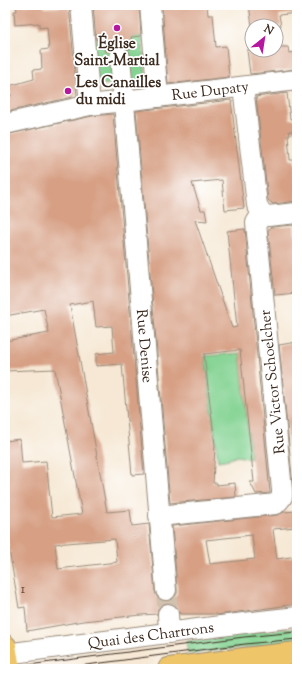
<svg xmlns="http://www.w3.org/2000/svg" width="302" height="674" font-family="'Sorts Mill Goudy',serif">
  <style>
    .green { fill: #84d393; stroke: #607e58 }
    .building { fill: #d7a085; fill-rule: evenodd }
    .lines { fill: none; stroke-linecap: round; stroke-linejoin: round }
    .minor-tunnel { stroke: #d1c2b0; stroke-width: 20; stroke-dasharray: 20 10; stroke-linecap: butt }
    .minor-casing { stroke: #988979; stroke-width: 22 }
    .major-casing { stroke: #988979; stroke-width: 24 }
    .minor { stroke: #fff; stroke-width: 20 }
    .major { stroke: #eec569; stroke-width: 22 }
    .tram { stroke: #3b2a1e; stroke-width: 1 }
    .poi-dot { fill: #b5179e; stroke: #fff; stroke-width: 1.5 }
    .labels { text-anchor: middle; stroke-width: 3.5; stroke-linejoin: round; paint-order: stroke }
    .number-label { font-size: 13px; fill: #624838 }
    .poi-label { font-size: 15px; font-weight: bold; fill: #3b2a1e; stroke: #fff }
    .street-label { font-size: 15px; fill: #3b2a1e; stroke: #fff }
  </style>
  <rect width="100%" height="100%" fill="#fff"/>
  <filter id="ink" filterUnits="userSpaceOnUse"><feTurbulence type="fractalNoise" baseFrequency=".025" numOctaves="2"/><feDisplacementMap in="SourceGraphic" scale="8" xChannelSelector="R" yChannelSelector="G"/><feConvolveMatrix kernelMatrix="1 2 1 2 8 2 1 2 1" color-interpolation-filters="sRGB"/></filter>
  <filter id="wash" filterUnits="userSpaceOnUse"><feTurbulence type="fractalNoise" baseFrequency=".012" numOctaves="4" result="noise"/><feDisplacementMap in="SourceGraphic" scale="16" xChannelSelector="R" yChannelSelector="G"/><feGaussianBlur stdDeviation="0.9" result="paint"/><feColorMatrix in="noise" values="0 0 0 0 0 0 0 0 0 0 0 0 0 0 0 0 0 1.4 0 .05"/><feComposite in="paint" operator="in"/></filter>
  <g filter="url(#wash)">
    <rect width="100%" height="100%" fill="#f6e8d4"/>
    <g class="green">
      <path d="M142,36L146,77L145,79L101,85L98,84L93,40L105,39V51L129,49H132L130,37Z"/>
      <path d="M240,353L251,459L237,456L230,459L218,461L205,356Z"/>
      <path d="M297,628V642L188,654L186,641L244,633Z"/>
    </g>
    <g id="blocks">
      <g class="building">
        <path d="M16,5H44L45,8L69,6L77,96L5,112V97L11,96L9,86L34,79L33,70L42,69L41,50L49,49L47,27L39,28V23L15,25L14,11H17Z"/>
        <path d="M93,5H139L141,36L131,37L132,48L127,49L124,46H119L114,47L111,51H105L104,39L96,40Z"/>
        <path d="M162,5H207L208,15H213L216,47L226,46L229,77L168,84Z"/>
        <path d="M249,5H297V13L279,15L281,26H252Z"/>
        <path d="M276,47H288L289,53L297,52V69L250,74L247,50H276Z"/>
        <path d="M287,93L290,119H297V131H289L290,135H288L290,160H294L297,182V201L273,204L268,200L256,97Z"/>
        <path d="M231,100L244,208L225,210L222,180L192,183L201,210H205L207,221L195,220L232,328L237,327L227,231L245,229L270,493L256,494L250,482H254L240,350L204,354L215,445L213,483H217V485L235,483L236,497L170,503L136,111Z"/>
        <path d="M113,114L144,474L132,475L122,364L96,366V354L114,352L112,326L96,327L93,301L70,305L107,512L130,510L132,526L149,524L155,591L157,597L162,601H167L173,599L177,594V589L172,526L277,515L284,512L297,511V527L273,529L277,559L297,556V604L217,615V614H180L177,607L173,604L167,603L161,605L158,608L157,614L141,615L83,621L27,631L25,607L19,608L5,526V441L20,439L22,463L46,461L52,517L82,514L55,369L5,371V341L49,333L44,309L5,316V135L92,116ZM252,535L255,559L210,564L206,540ZM115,539L117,562L58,569L55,544Z"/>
        <path d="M294,225L297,252V293L275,295L268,231L271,227Z"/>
        <path d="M297,342V485L293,486L279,345Z"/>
      </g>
    </g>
  </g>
  <g filter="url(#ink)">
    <use href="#blocks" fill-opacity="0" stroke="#988979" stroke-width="1"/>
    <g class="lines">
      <path class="minor-tunnel" d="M166,590L168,614"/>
      <defs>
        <g id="minor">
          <path d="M81,5L90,105"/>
          <path d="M150,5L158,97"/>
          <path id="s1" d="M120,57L166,590"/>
          <path d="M243,87L257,205L262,213L268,216L297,213"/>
          <path id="s2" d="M5,124L90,105L297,80"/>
          <path d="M159,516L276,504L282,497V490L256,223L262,213"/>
          <path d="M168,614L169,633"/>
          <path id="s3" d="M5,654L244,623L297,617"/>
        </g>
        <g id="major">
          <path d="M5,646L9,669"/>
          <path d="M169,669L244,659L297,653"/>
        </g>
      </defs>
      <use href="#minor" class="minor-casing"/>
      <use href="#major" class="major-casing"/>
      <use href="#minor" class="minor"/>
      <use href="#major" class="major"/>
      <g class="tram">
        <path d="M5,668L244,637L297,632"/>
        <path d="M56,669L245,644L297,639"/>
      </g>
    </g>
  </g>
  <g class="poi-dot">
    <circle cx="117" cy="28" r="4"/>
    <circle cx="68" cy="91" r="4"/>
  </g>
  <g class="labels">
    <g class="number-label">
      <text x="23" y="593">1</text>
    </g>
    <g class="poi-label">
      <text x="117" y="48">Église<tspan x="117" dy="17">Saint-Martial</tspan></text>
      <text x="76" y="87" text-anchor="start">Les Canailles<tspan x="76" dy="17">du midi</tspan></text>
    </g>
    <g class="street-label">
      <text dy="5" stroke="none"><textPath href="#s2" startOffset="208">Rue Dupaty</textPath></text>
      <text dy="5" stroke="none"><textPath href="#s1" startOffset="290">Rue Denise</textPath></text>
      <text transform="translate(272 382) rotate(-96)" y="5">Rue Victor Schoelcher</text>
      <text dy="5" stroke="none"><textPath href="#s3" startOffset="147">Quai des Chartrons</textPath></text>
    </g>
  </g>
  <rect width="302" height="674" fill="none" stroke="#fff" stroke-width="20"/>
  <g transform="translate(264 38) rotate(30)"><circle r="19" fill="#ffffff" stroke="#b1aaa5"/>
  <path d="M0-3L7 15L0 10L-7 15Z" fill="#b5179e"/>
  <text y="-6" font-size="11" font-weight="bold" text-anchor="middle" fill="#3b2a1e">N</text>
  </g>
</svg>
